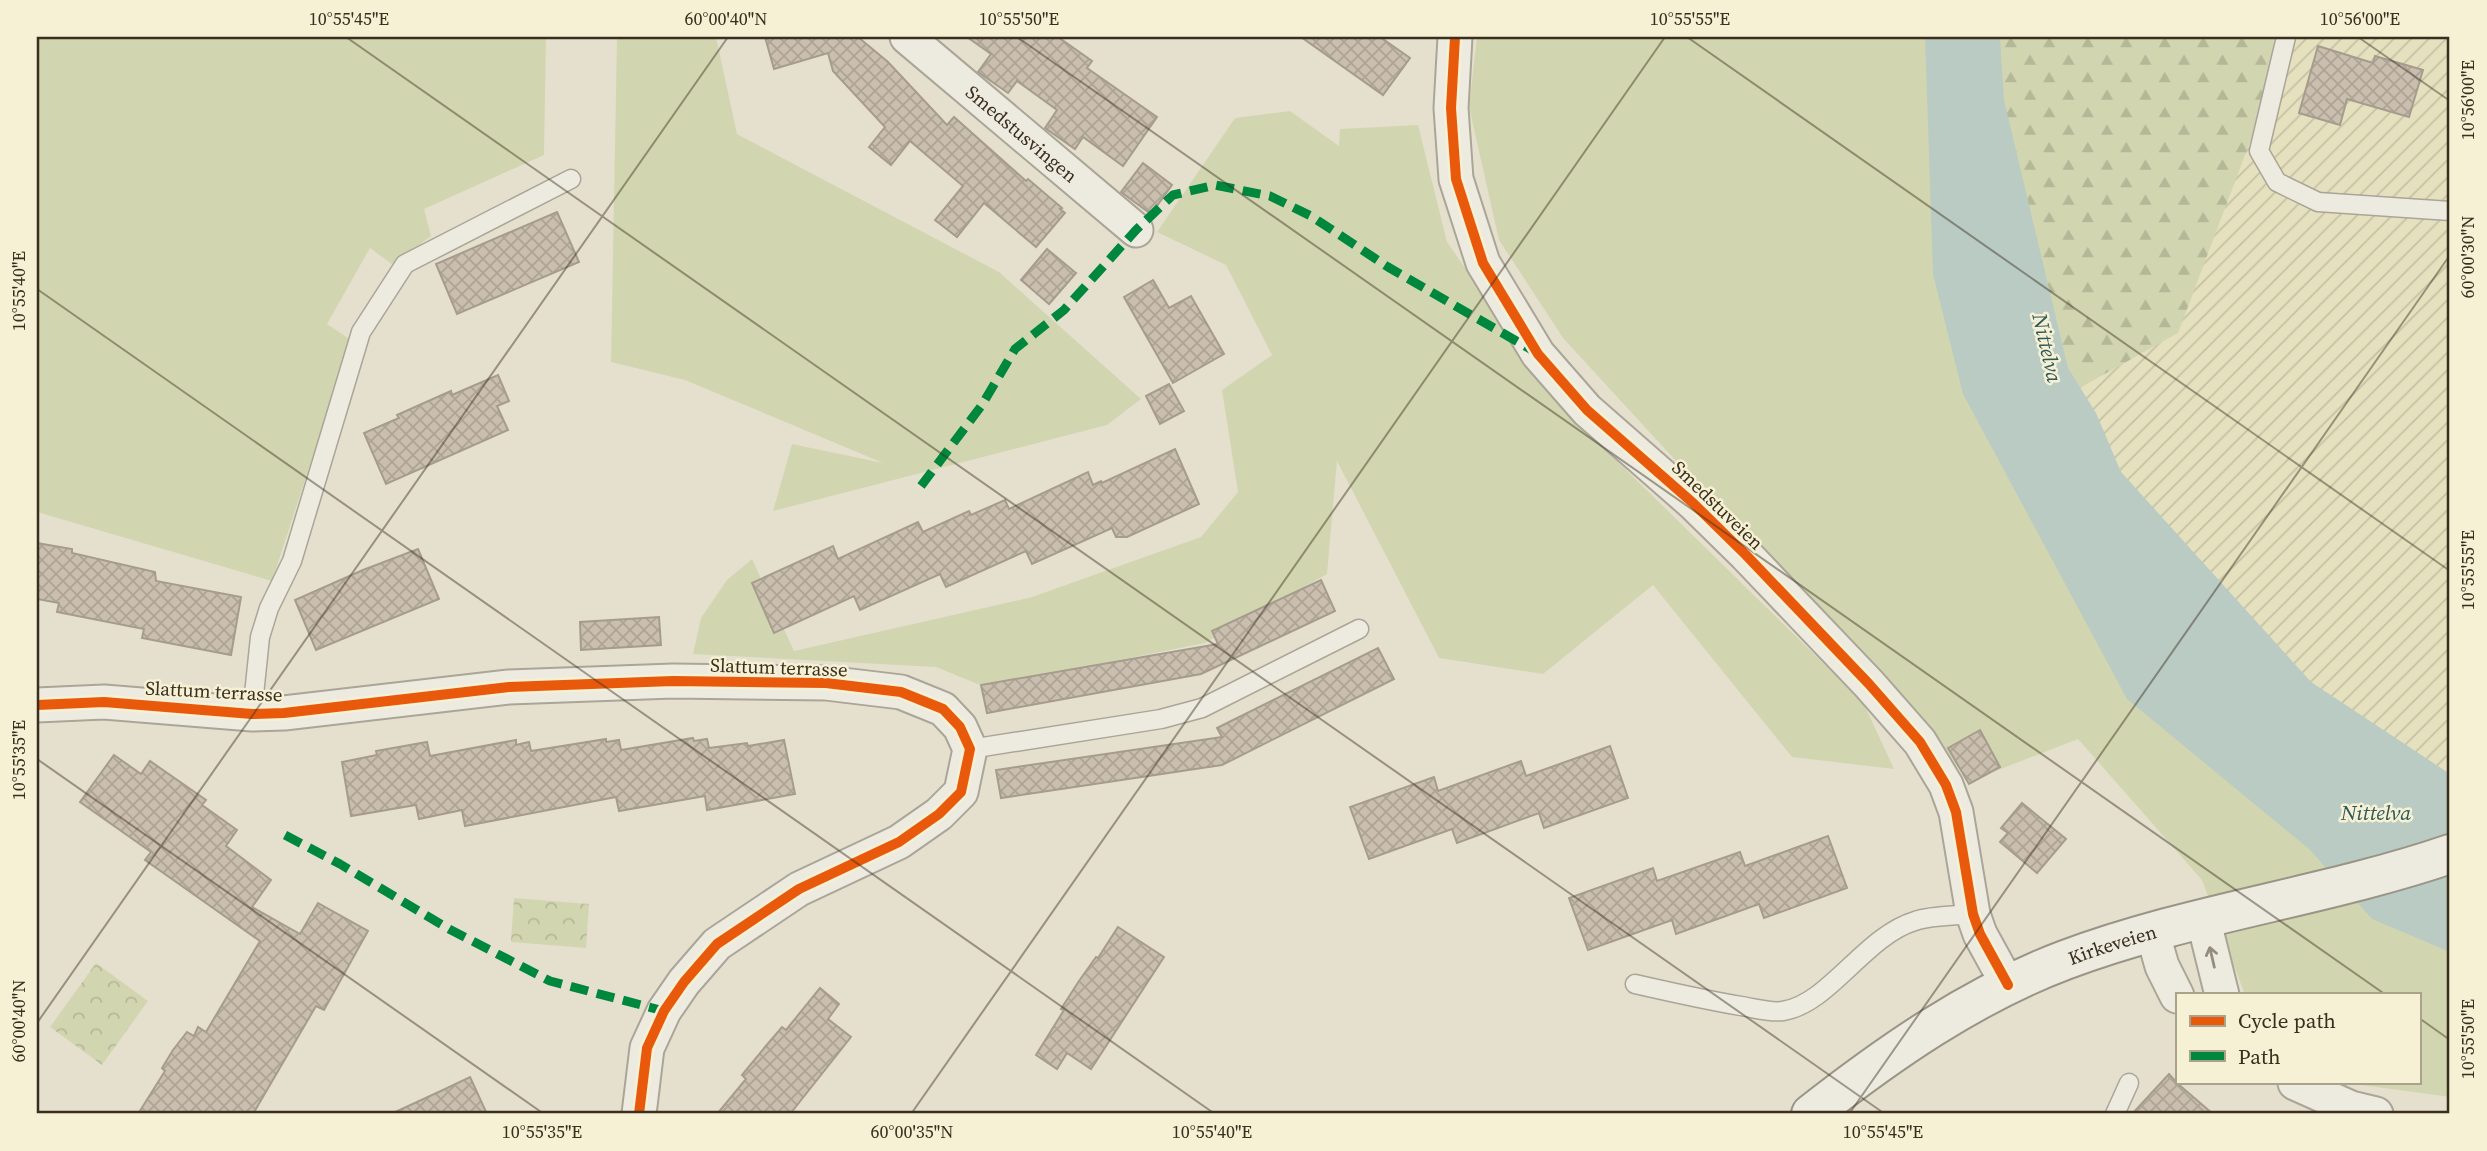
<svg xmlns="http://www.w3.org/2000/svg" width="2487" height="1151" font-family="'Source Serif 4',serif">
  <style>
    .farmland { fill: url(#farmland-furrows) }
    .grass { fill: #d2d6b0 }
    .forest { fill: url(#forest-firs) }
    .park { fill: url(#park-crowns) }
    .water { fill: #b9cbc2 }
    .building { fill: url(#building-cross-hatch); stroke: #a69c8d; stroke-width: 2 }
    .lines { fill: none; stroke-linecap: round; stroke-linejoin: round }
    .service-casing { stroke: #aaa597; stroke-width: 21 }
    .minor-casing { stroke: #aaa597; stroke-width: 37 }
    .secondary-casing { stroke: #9a9486; stroke-width: 42 }
    .service { stroke: #edeae0; stroke-width: 18 }
    .minor { stroke: #edeae0; stroke-width: 33 }
    .secondary { stroke: #edeae0; stroke-width: 38 }
    .quiet { stroke: #00873e; stroke-width: 9; stroke-dasharray: 18 9; stroke-linecap: butt }
    .cycleway-casing { stroke: #f6f0d4; stroke-width: 15 }
    .cycleway { stroke: #e8590c; stroke-width: 10 }
    .oneway { stroke: #948c7f }
    .ticks { fill: none; stroke: #3a2e1e; stroke-width: 2; stroke-opacity: 0.45 }
    .labels { text-anchor: middle; stroke-width: 5; stroke-linejoin: round; paint-order: stroke }
    .street-label { font-size: 19px; fill: #3a2e1e; stroke: #f6f0d4 }
    .water-label { font-size: 21px; font-style: italic; fill: #2d595a; stroke: #f6f0d4 }
    .neatline { fill: none; stroke: #3a2e1e; stroke-width: 2.5 }
    .ticks-label { font-size: 18px; text-anchor: middle; fill: #3a2e1e }
  </style>
  <defs>
    <pattern id="farmland-furrows" width="10" height="10" patternUnits="userSpaceOnUse" patternTransform="scale(1.75)"><rect width="10" height="10" fill="#e5e1bf"/><path d="M-1 1l2-2M0 10L10 0M9 11l2-2" fill="none" stroke="#c5c1a4"/></pattern>
    <pattern id="forest-firs" width="22" height="20" patternUnits="userSpaceOnUse" patternTransform="scale(1.75)"><rect width="22" height="20" fill="#d2d6b0"/><path d="M5 1l3.5 6h-7zM16 11l3.5 6h-7z" fill="#b5b897"/></pattern>
    <pattern id="park-crowns" width="20" height="18" patternUnits="userSpaceOnUse" patternTransform="scale(1.75)"><rect width="20" height="18" fill="#d2d6b0"/><path d="M2 6a3 3 0 1 1 6 0M12 15a3 3 0 1 1 6 0" fill="none" stroke="#b5b897"/></pattern>
    <pattern id="building-cross-hatch" width="8" height="8" patternUnits="userSpaceOnUse" patternTransform="scale(1.75)"><rect width="8" height="8" fill="#cabfaf"/><path d="M0 0l8 8M0 8l8-8" fill="none" stroke="#aea496"/></pattern>
  </defs>
  <rect width="100%" height="100%" fill="#e5e0ce"/>
  <path class="farmland" d="M2274,37H2450V833L2394,801L2060,399L2271,86Z"/>
  <g class="grass">
    <path d="M37,37H546L544,155L424,209L431,236L393,265L370,248L327,324L351,340L272,581L37,512Z"/>
    <path d="M617,37H716L737,134L999,272L1141,399L1107,425L773,511L792,444L883,463L685,380L611,362Z"/>
    <path d="M1477,37H1980L2060,399L2394,801L2450,773V1097L2347,1083H2419V995H2245L2202,880L2078,739L1970,781L1563,338L1499,240L1469,107Z"/>
    <path d="M1290,111L1339,146L1340,129L1418,125L1447,242L1566,411L1863,702L1894,769L1792,757L1653,585L1543,674L1439,658L1337,461L1327,574L1205,643L985,687L936,667L693,654L701,618L727,580L752,559L794,651L1032,597L1201,537L1238,492L1222,390L1272,355L1226,265L1157,232L1235,118Z"/>
  </g>
  <path class="forest" d="M1980,37H2274L2271,86L2178,333L2060,399Z"/>
  <g class="park">
    <path d="M514,898L589,904L586,948L511,942Z"/>
    <path d="M96,963L148,1001L102,1065L50,1027Z"/>
  </g>
  <path class="water" d="M1925,37H2000L2004,100L2068,368L2096,413L2121,472L2311,682L2450,774V952L2372,919L2309,849L2127,699L1963,394L1933,274Z"/>
  <g class="building">
    <path d="M765,37H858L888,62L947,125L954,117L1026,181L1028,179L1062,208L1060,209L1065,213L1036,247L984,203L957,237L935,220L963,186L910,141L891,165L869,147L885,127L833,71L828,53L774,69Z"/>
    <path d="M967,37H1058L1092,61L1087,68L1157,117L1123,166L1083,137L1075,149L1045,128L1057,110L1017,81L1008,93L978,72L991,54Z"/>
    <path d="M1301,37H1380L1410,58L1383,95Z"/>
    <path d="M2318,46L2373,63L2375,56L2423,70L2409,117L2347,99L2340,125L2299,113Z"/>
    <path d="M1143,163L1172,185L1151,214L1121,192Z"/>
    <path d="M557,212L579,262L457,314L436,264Z"/>
    <path d="M1047,249L1076,273L1049,304L1021,280Z"/>
    <path d="M1153,280L1169,308L1191,296L1224,354L1173,383L1124,297Z"/>
    <path d="M498,375L509,401L497,406L508,430L386,484L364,433L399,418L397,415L451,391L452,395Z"/>
    <path d="M1169,384L1184,411L1160,424L1146,396Z"/>
    <path d="M1175,449L1199,504L1127,537H1116L1112,528L1032,564L1026,551L946,587L940,574L860,610L854,596L774,633L752,583L833,546L838,559L918,522L923,532L969,511L971,515L1005,500L1009,509L1088,472L1093,485L1101,481L1102,483Z"/>
    <path d="M37,543L72,549V553L155,572L156,581L241,597L231,655L142,638L144,629L57,612L59,603L37,599Z"/>
    <path d="M418,549L439,599L316,650L295,600L363,570Z"/>
    <path d="M1321,580L1335,611L1201,674L987,713L981,685L1218,644L1212,631Z"/>
    <path d="M659,617L661,645L581,650L580,622Z"/>
    <path d="M1378,648L1394,679L1222,765L1001,798L996,770L1222,737L1217,728Z"/>
    <path d="M1980,730L2000,767L1969,784L1948,748Z"/>
    <path d="M693,738L694,741L707,739L709,748L747,743L748,746L784,740L795,794L707,810L705,796L619,811L616,797L465,826L462,810L419,819L416,805L351,816L342,762L377,755L376,751L427,742L430,756L516,740V745L529,742L531,751L606,739V742L619,740L621,750Z"/>
    <path d="M1610,746L1628,798L1544,828L1539,813L1457,843L1452,829L1369,859L1350,807L1434,777L1438,791L1521,761L1526,776Z"/>
    <path d="M114,755L141,774L150,761L206,800L202,805L237,830L226,846L271,880L252,907L300,934L318,903L368,931L324,1010L316,1006L253,1114H138L165,1071L162,1068L173,1050L187,1032L194,1036L198,1027L206,1032L260,941L145,860L151,852L80,802Z"/>
    <path d="M2022,803L2066,839L2037,873L2000,842L2008,833L2001,828Z"/>
    <path d="M1828,836L1847,888L1764,918L1759,904L1676,934L1672,920L1588,950L1569,898L1653,868L1657,881L1740,852L1745,866Z"/>
    <path d="M1118,927L1164,957L1091,1069L1067,1053L1057,1069L1036,1055L1064,1010L1061,1009L1079,981L1096,957L1098,958Z"/>
    <path d="M820,988L839,1004L828,1019L851,1037L790,1114H717L746,1079L742,1075L765,1047L782,1027L786,1030Z"/>
    <path d="M2169,1074L2177,1083L2213,1114H2132Z"/>
    <path d="M470,1077L487,1114H391L443,1090Z"/>
  </g>
  <g class="lines">
    <defs>
      <g id="service">
        <path d="M2286,37L2259,151L2277,182L2318,202L2450,211"/>
        <path d="M252,714L260,637L269,608L292,561L361,332L405,264L571,179"/>
        <path d="M970,749L1161,719L1202,708L1359,629"/>
        <path d="M1635,984C1670,992 1705,1000 1741,1006C1754,1008 1770,1013 1783,1011C1829,1004 1865,936 1915,921C1933,915 1955,916 1973,914"/>
        <path d="M2115,1114L2129,1083"/>
      </g>
      <g id="minor">
        <path id="s1" d="M907,37L1136,230"/>
        <path d="M1455,37L1451,108L1456,179L1483,263L1538,354L1587,410L1693,503L1746,555L1869,684L1920,742L1946,785L1956,812L1973,914L1980,934L2008,985"/>
        <path d="M37,705L104,702L252,714L284,713L509,687L673,681L826,683L901,692L943,709L960,727L970,749L961,792L939,814L899,842L799,889L717,944L684,982L664,1011L647,1048L639,1114"/>
        <path d="M2203,918L2222,995"/>
        <path d="M2152,931L2162,966L2177,996"/>
        <path d="M2295,1083L2351,1108L2376,1114"/>
      </g>
      <g id="secondary">
        <path id="s2" d="M1811,1114C1889,1053 1972,995 2065,960C2190,913 2324,897 2450,854"/>
      </g>
    </defs>
    <use href="#service" class="service-casing"/>
    <use href="#minor" class="minor-casing"/>
    <use href="#secondary" class="secondary-casing"/>
    <use href="#service" class="service"/>
    <use href="#minor" class="minor"/>
    <use href="#secondary" class="secondary"/>
    <g class="quiet">
      <path d="M921,486L982,405L1015,349L1064,310L1136,230L1173,195L1215,185L1270,196L1311,216L1388,267L1532,350"/>
      <path d="M285,835L340,864L449,929L550,981L664,1011"/>
    </g>
    <defs>
      <g id="cycleway">
        <path d="M1455,37L1451,108L1456,179L1483,263L1538,354L1587,410L1693,503L1746,555L1869,684L1920,742L1946,785L1956,812L1973,914L1980,934L2008,985"/>
        <path d="M37,705L104,702L252,714L284,713L509,687L673,681L826,683L901,692L943,709L960,727L970,749L961,792L939,814L899,842L799,889L717,944L684,982L664,1011L647,1048L639,1114"/>
      </g>
    </defs>
    <use href="#cycleway" class="cycleway-casing"/>
    <use href="#cycleway" class="cycleway"/>
  </g>
  <defs><path id="oneway-shaft" d="M-6 0H5M1.5-3L5.5 0L1.5 3" fill="none" stroke-width="1.6" stroke-linecap="round" stroke-linejoin="round" transform="scale(1.75)"/></defs>
  <use class="oneway" href="#oneway-shaft" transform="translate(2212 957) rotate(-103)"/>
  <path class="ticks" d="M346,37L1885,1114M1017,37L2386,995M1687,37L2450,571M2358,37L2450,101M37,289L1215,1114M37,759L544,1114M2419,1018L2450,1040M37,1023L728,37M911,1114L1665,37M1849,1114L2450,255"/>
  <g class="labels">
    <g class="street-label">
      <text dy="7" stroke="none"><textPath href="#s1" startOffset="150">Smedstusvingen</textPath></text>
      <text transform="translate(1718 505) rotate(44)" y="7">Smedstuveien</text>
      <text transform="translate(779 667) rotate(2)" y="7">Slattum terrasse</text>
      <text transform="translate(214 691) rotate(3)" y="7">Slattum terrasse</text>
      <text dy="7" stroke="none"><textPath href="#s2" startOffset="348">Kirkeveien</textPath></text>
    </g>
    <g class="water-label">
      <text transform="translate(2047 348) rotate(77)" y="7">Nittelva</text>
      <text x="2376" y="820">Nittelva</text>
    </g>
  </g>
  <rect width="2487" height="1151" fill="none" stroke="#f6f0d4" stroke-width="77"/>
  <rect x="2176" y="993" width="245" height="91" fill="#f6f0d4" stroke="#aba28b" stroke-width="2"/>
  <rect x="2190" y="1016" width="35" height="10" fill="#e8590c" stroke="#aba28b" stroke-width="2"/>
  <text x="2238" y="1028" font-size="21" fill="#3a2e1e">Cycle path</text>
  <rect x="2190" y="1051" width="35" height="10" fill="#00873e" stroke="#aba28b" stroke-width="2"/>
  <text x="2238" y="1064" font-size="21" fill="#3a2e1e">Path</text>
  <rect x="38" y="38" width="2410" height="1074" class="neatline"/>
  <g class="ticks-label">
    <text x="349" y="25">10°55'45"E</text>
    <text x="726" y="25">60°00'40"N</text>
    <text x="1019" y="25">10°55'50"E</text>
    <text x="1690" y="25">10°55'55"E</text>
    <text x="2360" y="25">10°56'00"E</text>
    <text transform="translate(2468 100) rotate(-90)" y="6">10°56'00"E</text>
    <text transform="translate(2468 257) rotate(-90)" y="6">60°00'30"N</text>
    <text transform="translate(19 291) rotate(-90)" y="6">10°55'40"E</text>
    <text transform="translate(2468 570) rotate(-90)" y="6">10°55'55"E</text>
    <text transform="translate(19 760) rotate(-90)" y="6">10°55'35"E</text>
    <text transform="translate(19 1021) rotate(-90)" y="6">60°00'40"N</text>
    <text transform="translate(2468 1039) rotate(-90)" y="6">10°55'50"E</text>
    <text x="542" y="1138">10°55'35"E</text>
    <text x="912" y="1138">60°00'35"N</text>
    <text x="1212" y="1138">10°55'40"E</text>
    <text x="1883" y="1138">10°55'45"E</text>
  </g>
</svg>
